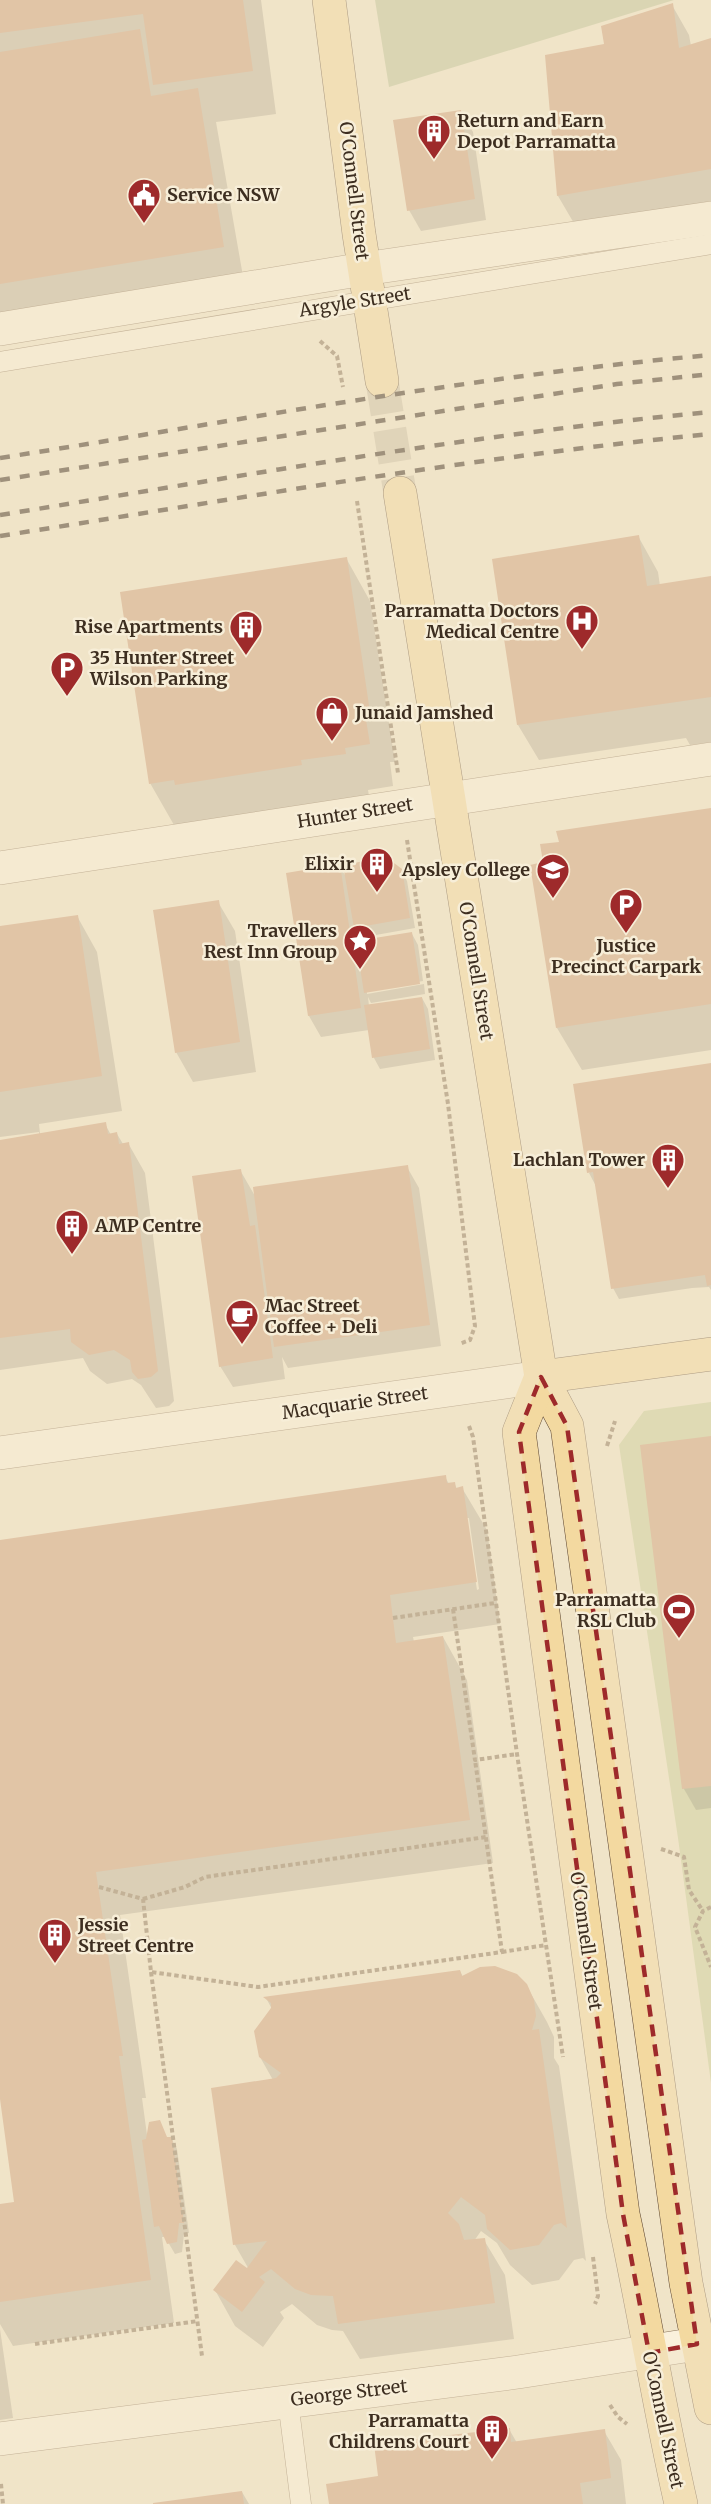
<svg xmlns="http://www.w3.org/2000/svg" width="711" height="2504" font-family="Merriweather,serif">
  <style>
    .green { fill: #c9cf9b }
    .cemetery { fill: #bfc49a }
    .shadow { fill: #0003; fill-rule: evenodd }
    .building { fill: #cf9f7d }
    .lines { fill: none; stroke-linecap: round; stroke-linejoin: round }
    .primary-tunnel { stroke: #ccc0a6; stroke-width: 33; stroke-dasharray: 33 16; stroke-linecap: butt }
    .service-casing { stroke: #8d765c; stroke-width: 21 }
    .minor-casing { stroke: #8d765c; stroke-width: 34 }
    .tertiary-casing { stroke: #8d765c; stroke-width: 34 }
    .primary-casing { stroke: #5b4430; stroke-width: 34 }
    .path { stroke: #8d765c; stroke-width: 4; stroke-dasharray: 4.5 3; stroke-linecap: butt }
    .service { stroke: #faf1dc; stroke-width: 20 }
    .minor { stroke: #faf1dc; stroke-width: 33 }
    .tertiary { stroke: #faf1dc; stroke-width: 33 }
    .primary { stroke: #f3d9a0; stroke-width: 33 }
    .rail { stroke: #3d2e20; stroke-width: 4.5; stroke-dasharray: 10 10; stroke-linecap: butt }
    .marked { fill: none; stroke: #9e2a2b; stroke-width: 4.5; stroke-dasharray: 12 8; stroke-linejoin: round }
    .labels { text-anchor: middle; stroke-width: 5; stroke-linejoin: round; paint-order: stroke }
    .poi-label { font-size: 18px; font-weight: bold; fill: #3d2e20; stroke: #f7eed8; text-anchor: end }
    .street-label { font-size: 18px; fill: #3d2e20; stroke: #f7eed8 }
  </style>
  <rect width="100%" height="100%" fill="#f0e4c8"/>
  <path class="green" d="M711,1402V2083L678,1838L619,1445L644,1411Z"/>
  <path class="cemetery" d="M375,0H674L389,87Z"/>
  <g class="shadow">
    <path d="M0,0H261L276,114L216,122L244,282L0,322Z"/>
    <path d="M672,5L689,35L691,46L711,40V201L575,225L558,196L605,46Z"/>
    <path d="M460,111L473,132L486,220L421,231L409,210Z"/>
    <path d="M638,536L658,572L660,586L711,578V742L690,745L686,738L539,760L518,725Z"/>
    <path d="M346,558L370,601L395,762H390L393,786L368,790L369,796L174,825L150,783Z"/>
    <path d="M711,809V1050L582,1070L557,1028L544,863Z"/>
    <path d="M339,866L347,878L401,870L407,881L415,928L359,938L360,942L412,934L418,945L423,981L367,991V994L424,984L425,994L371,1003L368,997L369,1006L422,998L428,1009L435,1060L380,1069L374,1058L369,1030L321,1037L309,1016L288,874Z"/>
    <path d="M218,902L235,931L256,1072L193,1082L176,1052Z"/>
    <path d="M77,916L97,952L122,1111L39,1124L40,1134L105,1124L111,1135L117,1134L123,1144L128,1143L145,1173L174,1401L169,1406L156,1408L141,1385L132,1379L107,1384L90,1371L83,1358L0,1370V1141L39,1135V1132L0,1137V928Z"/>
    <path d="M711,1065V1290L709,1287L692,1288L619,1299L613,1288L597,1188L589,1173Z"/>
    <path d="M407,1167L419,1188L441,1346L288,1368L282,1357L285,1379L233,1387L220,1366L240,1170L255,1196Z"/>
    <path d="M711,1437V1808L696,1810L684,1789L641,1446Z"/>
    <path d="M445,1477L449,1484L454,1483L457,1489L462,1488L487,1530L500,1624L413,1637L414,1642L443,1637L467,1680L493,1863L120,1915L146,2098H142L147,2135L171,2138L177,2149L189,2233L184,2234L182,2252L175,2254L165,2237H162L174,2323L13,2346L0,2324V2206L16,2203L0,2090V1542ZM466,1518H469L479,1589L477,1590Z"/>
    <path d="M460,1971L463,1977L526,1985L547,2022L554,2037V2058L559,2066L586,2261L583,2258L574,2260L559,2280L532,2285L510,2265L497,2243L481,2231L474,2241L484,2240L505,2275L514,2339L360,2359L343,2331L332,2330L317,2325L292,2304L280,2312L284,2318L263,2347L235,2326L215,2290L251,2273L235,2245L273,2080L260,2057L272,2009L266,1998Z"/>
    <path d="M0,2329L13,2418L0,2420Z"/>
    <path d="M509,2429L517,2443L604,2431L621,2460L626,2504H330L379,2478Z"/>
    <path d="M242,2492L249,2504H154Z"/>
  </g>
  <g class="building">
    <path d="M0,0H243L253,71L153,85L143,14L0,33Z"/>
    <path d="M673,3L679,48L711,38V169L557,196L545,55L604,44L601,26Z"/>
    <path d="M140,29L151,96L198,88L224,247L0,284V52Z"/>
    <path d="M461,110L475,199L407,211L393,120Z"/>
    <path d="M639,535L647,586L711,576V697L517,725L492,559Z"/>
    <path d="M347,557L371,719L366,720L370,744L345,748L346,754L301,760L302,765L181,784L175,785L174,780L149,784L120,592Z"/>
    <path d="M711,808V1004L556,1028L530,865L543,862L540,844L559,842L556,831Z"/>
    <path d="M386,857L402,869L410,918L354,928L343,865Z"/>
    <path d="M340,864L361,1008L308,1016L286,873Z"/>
    <path d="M219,900L240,1042L175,1053L153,910Z"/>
    <path d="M78,915L102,1076L0,1092V926Z"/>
    <path d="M412,932L420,984L364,993L356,941Z"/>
    <path d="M422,997L430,1049L372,1058L364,1005Z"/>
    <path d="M711,1063V1285L707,1286L705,1275L611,1289L593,1172L587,1173L573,1084Z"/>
    <path d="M106,1122L108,1134L117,1132L119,1144L129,1142L158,1371L151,1377L138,1379L132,1372L130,1360L114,1350L89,1355L71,1342L70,1329L0,1338V1140Z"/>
    <path d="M408,1165L430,1325L274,1347L253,1187Z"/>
    <path d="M241,1169L250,1226L255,1225L273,1358L219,1367L192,1176Z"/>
    <path d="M711,1436V1786L682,1789L640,1445Z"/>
    <path d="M446,1475L447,1483L455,1482L456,1488L463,1486L477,1582L390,1595L396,1643L443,1636L470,1820L96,1872L123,2056H119L151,2280L0,2302V2204L14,2202L0,2099V1540Z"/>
    <path d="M495,1966L517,1974L527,1984L534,2000L536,2016L532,2030L539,2029L567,2228L561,2223L554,2225L539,2245L510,2250L487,2229L485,2215L461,2197L448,2213L459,2224L464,2240L485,2238L495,2303L338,2324L333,2296L311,2295L295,2289L271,2269L259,2277L265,2282L242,2312L213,2290L236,2260L247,2268L267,2241L233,2245L211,2088L276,2078L281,2073L259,2057L254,2031L271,2008V2003L263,1997L460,1970L462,1976L480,1967Z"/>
    <path d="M160,2120L167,2137H172L184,2223H179L177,2242L167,2244L159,2226L154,2227L142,2140L146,2139L149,2122Z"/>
    <path d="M510,2428L511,2442L605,2429L611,2478L580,2483L583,2504H329L326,2484L378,2476L374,2444Z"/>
    <path d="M242,2491L244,2504H153V2503Z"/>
  </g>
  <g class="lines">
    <path class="primary-tunnel" d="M382,381L400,493"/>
    <defs>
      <g id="service">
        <path d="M0,362L711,244"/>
        <path d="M288,2401L301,2504"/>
      </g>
      <g id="minor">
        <path d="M0,329L364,269L711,218"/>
        <path d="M0,868L711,759"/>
      </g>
      <g id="tertiary">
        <path d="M0,1453L541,1377"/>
        <path d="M0,2439L518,2372L697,2344"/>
      </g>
      <g id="primary">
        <path d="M329,0L359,234L382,381"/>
        <path d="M400,493L541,1377L567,1426L686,2283L711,2408"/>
        <path d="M541,1377L519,1432L623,2214C644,2310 659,2408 681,2504"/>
        <path d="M541,1377L711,1354"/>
      </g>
    </defs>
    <use href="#service" class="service-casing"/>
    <use href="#minor" class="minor-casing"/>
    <use href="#tertiary" class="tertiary-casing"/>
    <use href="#primary" class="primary-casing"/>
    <g class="path">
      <path d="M320,341L337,356L343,387"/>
      <path d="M357,501L398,773"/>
      <path d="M407,840L448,1104L475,1326L470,1340L459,1344"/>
      <path d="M469,1426L473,1437L517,1754L563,2057"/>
      <path d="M607,1446L615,1421"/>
      <path d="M453,1609L475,1760L517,1754"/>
      <path d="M393,1618L495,1603"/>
      <path d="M661,1849L684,1857L689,1890L703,1911"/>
      <path d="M99,1887L143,1899L151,1972L258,1987L502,1952L475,1760"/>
      <path d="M143,1899L185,1887L205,1877L486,1837"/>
      <path d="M711,1907L703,1911L695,1927L711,1967"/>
      <path d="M502,1952L546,1945"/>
      <path d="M151,1972L202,2356"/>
      <path d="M593,2257L598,2296L595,2304"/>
      <path d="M35,2344L198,2321"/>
      <path d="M610,2405L618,2417L627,2424"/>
      <path d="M1,2484L3,2504"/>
    </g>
    <use href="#service" class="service"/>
    <use href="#minor" class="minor"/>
    <use href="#tertiary" class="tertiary"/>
    <use href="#primary" class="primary"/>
    <g class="rail">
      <path d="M0,458C236,421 473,376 711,355"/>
      <path d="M0,480L617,384L711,374"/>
      <path d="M0,515C236,477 473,434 711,412"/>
      <path d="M0,536C236,499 473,457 711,434"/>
    </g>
  </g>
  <path d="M0 0H711V2504H0ZM541,1377L567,1426L697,2344L649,2353L623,2214L519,1432Z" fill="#f0e4c8" fill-opacity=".55" fill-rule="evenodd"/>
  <path class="marked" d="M541,1377L567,1426L697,2344L649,2353L623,2214L519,1432Z"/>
  <defs>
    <symbol id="building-pin" viewBox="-11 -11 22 30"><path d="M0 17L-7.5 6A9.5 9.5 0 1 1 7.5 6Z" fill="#9e2a2b" stroke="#f7eed8"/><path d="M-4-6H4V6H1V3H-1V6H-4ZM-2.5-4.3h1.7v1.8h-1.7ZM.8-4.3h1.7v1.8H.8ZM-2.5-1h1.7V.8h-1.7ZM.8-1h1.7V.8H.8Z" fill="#fff"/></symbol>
    <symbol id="civic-pin" viewBox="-11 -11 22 30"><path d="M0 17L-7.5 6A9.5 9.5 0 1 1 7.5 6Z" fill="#9e2a2b" stroke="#f7eed8"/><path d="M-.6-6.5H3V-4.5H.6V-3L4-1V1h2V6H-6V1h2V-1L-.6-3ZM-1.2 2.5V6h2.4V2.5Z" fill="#fff"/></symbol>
    <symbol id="hospital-pin" viewBox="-11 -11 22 30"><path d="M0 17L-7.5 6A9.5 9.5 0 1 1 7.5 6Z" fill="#9e2a2b" stroke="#f7eed8"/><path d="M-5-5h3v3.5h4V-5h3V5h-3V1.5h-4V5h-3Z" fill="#fff"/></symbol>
    <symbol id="parking-pin" viewBox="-11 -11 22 30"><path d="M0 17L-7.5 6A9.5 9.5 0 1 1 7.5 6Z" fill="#9e2a2b" stroke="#f7eed8"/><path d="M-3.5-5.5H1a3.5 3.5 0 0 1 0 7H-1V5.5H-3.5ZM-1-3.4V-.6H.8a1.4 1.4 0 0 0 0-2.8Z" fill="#fff"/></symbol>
    <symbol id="shop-pin" viewBox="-11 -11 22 30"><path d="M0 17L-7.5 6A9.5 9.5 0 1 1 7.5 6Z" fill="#9e2a2b" stroke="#f7eed8"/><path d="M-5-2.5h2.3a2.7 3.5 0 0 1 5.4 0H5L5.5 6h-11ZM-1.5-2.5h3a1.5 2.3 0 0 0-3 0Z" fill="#fff"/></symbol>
    <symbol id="university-pin" viewBox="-11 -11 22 30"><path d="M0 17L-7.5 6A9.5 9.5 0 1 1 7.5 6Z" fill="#9e2a2b" stroke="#f7eed8"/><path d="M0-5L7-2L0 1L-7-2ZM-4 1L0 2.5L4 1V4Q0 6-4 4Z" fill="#fff"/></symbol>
    <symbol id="sight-pin" viewBox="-11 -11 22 30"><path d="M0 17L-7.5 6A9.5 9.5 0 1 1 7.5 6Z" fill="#9e2a2b" stroke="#f7eed8"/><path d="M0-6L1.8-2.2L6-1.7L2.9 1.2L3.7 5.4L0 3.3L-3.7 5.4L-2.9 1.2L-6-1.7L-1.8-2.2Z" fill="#fff"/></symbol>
    <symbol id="cafe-pin" viewBox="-11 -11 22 30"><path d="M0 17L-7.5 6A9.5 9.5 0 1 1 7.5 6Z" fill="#9e2a2b" stroke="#f7eed8"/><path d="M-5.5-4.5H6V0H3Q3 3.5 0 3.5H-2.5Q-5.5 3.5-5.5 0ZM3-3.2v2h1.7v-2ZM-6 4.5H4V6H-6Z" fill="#fff"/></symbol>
    <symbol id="stadium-pin" viewBox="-11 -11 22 30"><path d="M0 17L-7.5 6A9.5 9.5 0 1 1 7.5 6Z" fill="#9e2a2b" stroke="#f7eed8"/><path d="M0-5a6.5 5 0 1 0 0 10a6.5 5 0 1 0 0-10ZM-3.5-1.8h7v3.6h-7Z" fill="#fff"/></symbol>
  </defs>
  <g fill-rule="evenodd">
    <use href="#building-pin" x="415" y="112" width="38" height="52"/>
    <use href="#civic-pin" x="125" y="176" width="38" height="52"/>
    <use href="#hospital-pin" x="563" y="602" width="38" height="52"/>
    <use href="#building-pin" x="227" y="608" width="38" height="52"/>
    <use href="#parking-pin" x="48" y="649" width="38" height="52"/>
    <use href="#shop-pin" x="313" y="694" width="38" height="52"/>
    <use href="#building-pin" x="358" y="845" width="38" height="52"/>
    <use href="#university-pin" x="534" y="851" width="38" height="52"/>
    <use href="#parking-pin" x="607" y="886" width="38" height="52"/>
    <use href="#sight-pin" x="341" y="922" width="38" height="52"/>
    <use href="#building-pin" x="649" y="1141" width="38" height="52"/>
    <use href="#building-pin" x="53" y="1207" width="38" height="52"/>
    <use href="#cafe-pin" x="223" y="1297" width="38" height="52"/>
    <use href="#stadium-pin" x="660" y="1591" width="38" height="52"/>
    <use href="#building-pin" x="36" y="1916" width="38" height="52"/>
    <use href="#building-pin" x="473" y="2412" width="38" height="52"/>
  </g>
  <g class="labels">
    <g class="poi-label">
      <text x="457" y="127" text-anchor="start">Return and Earn<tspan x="457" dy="21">Depot Parramatta</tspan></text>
      <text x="167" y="201" text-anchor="start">Service NSW</text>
      <text x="559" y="617">Parramatta Doctors<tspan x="559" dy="21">Medical Centre</tspan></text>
      <text x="223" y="633">Rise Apartments</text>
      <text x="90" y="664" text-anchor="start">35 Hunter Street<tspan x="90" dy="21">Wilson Parking</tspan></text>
      <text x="355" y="719" text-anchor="start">Junaid Jamshed</text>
      <text x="354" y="870">Elixir</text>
      <text x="530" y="876">Apsley College</text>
      <text x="337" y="937">Travellers<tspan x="337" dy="21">Rest Inn Group</tspan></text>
      <text x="626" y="952" text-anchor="middle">Justice<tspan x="626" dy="21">Precinct Carpark</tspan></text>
      <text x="645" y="1166">Lachlan Tower</text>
      <text x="95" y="1232" text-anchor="start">AMP Centre</text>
      <text x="265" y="1312" text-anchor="start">Mac Street<tspan x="265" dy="21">Coffee + Deli</tspan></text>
      <text x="656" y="1606">Parramatta<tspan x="656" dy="21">RSL Club</tspan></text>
      <text x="78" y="1931" text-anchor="start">Jessie<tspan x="78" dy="21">Street Centre</tspan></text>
      <text x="469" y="2427">Parramatta<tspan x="469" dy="21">Childrens Court</tspan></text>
    </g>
    <g class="street-label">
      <text transform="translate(354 191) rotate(83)" y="6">O'Connell Street</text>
      <text transform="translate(355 302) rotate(-9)" y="6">Argyle Street</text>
      <text transform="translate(355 813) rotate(-9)" y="6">Hunter Street</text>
      <text transform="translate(476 971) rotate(81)" y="6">O'Connell Street</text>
      <text transform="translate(355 1403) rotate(-8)" y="6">Macquarie Street</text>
      <text transform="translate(586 1941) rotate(82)" y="6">O'Connell Street</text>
      <text transform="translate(349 2393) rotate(-7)" y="6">George Street</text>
      <text transform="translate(663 2420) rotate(78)" y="6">O'Connell Street</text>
    </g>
  </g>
</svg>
